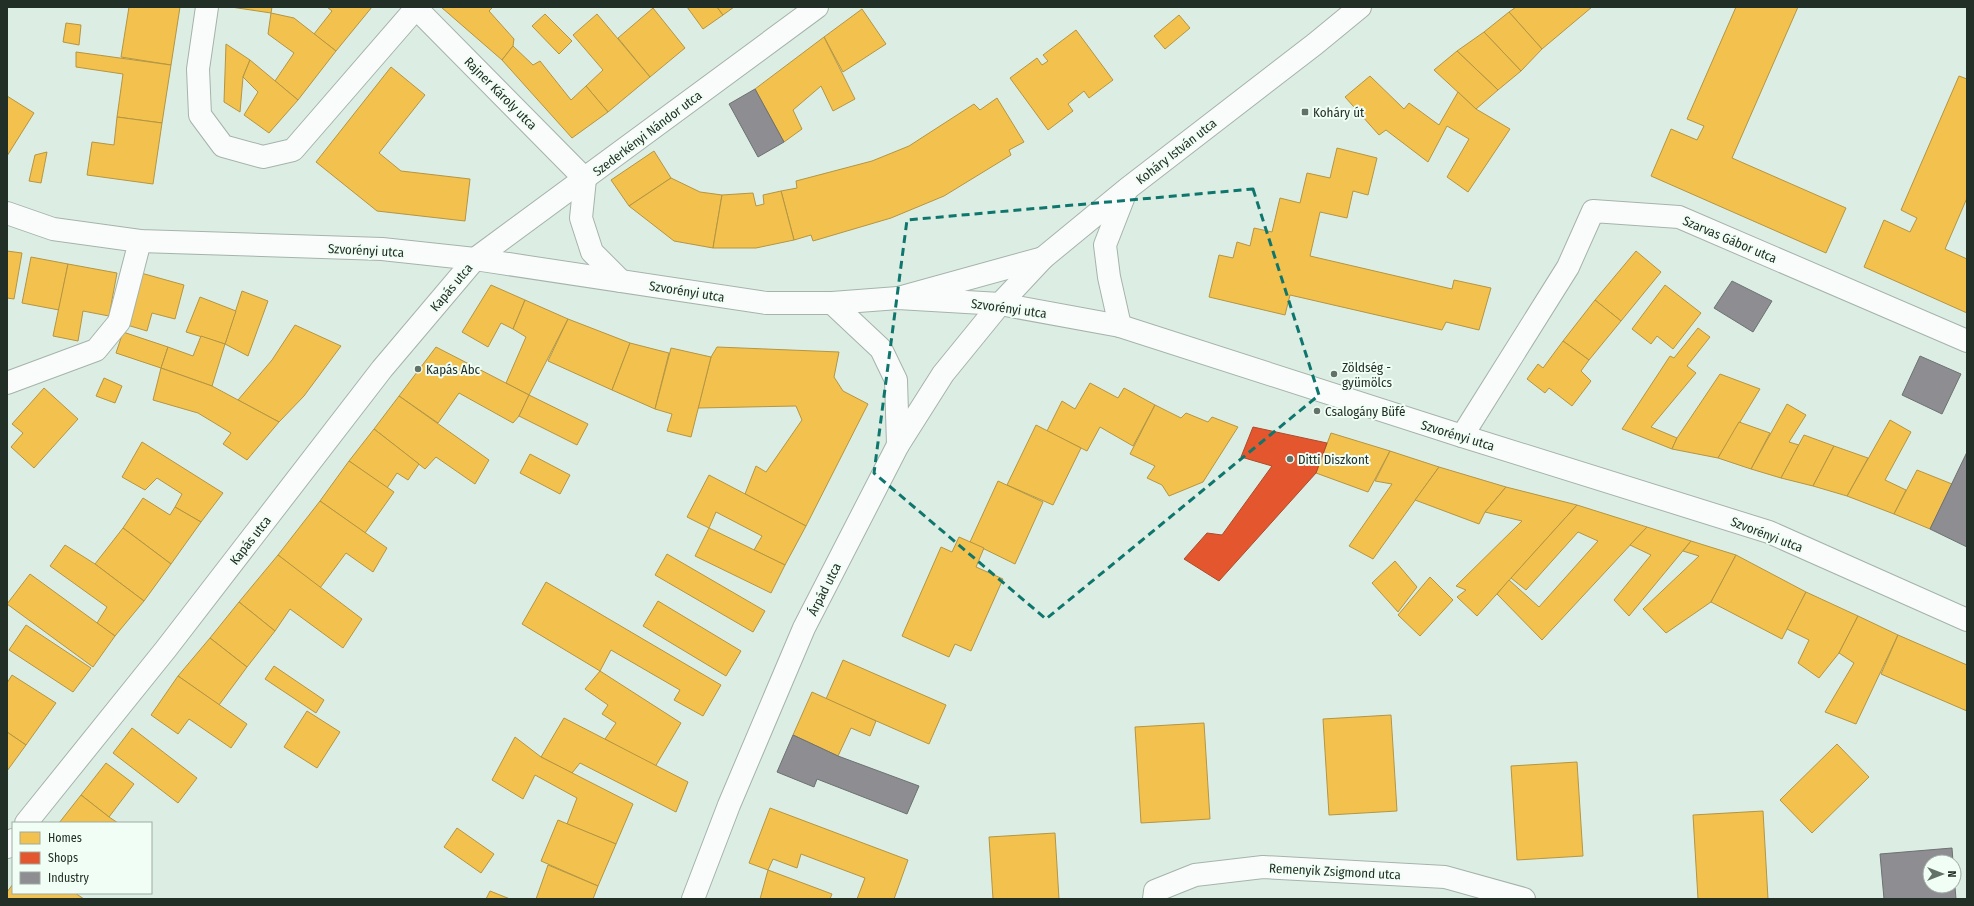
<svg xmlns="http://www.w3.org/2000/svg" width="1974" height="906" font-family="'Fira Sans Condensed',sans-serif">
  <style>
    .homes { fill: #f2c14e; stroke: #b49542 }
    .shops { fill: #e4572e; stroke: #aa4b2c }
    .industry { fill: #8d8d92; stroke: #6d7172 }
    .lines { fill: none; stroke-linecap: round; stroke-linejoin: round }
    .street-casing { stroke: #a5b3ab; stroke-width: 24 }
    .secondary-casing { stroke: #a5b3ab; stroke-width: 24 }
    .primary-casing { stroke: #a5b3ab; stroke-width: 24 }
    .street { stroke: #fafcfb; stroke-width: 22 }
    .secondary { stroke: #fafcfb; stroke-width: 22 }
    .primary { stroke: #fafcfb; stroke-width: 22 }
    .marked { fill: none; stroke: #0f766e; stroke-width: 3; stroke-dasharray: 8 5; stroke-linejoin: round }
    .poi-dot { fill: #637269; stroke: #f0fef6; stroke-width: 1.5 }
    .labels { text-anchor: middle; stroke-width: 4; stroke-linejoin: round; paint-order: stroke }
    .street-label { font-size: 13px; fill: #222f27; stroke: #f0fef6 }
    .poi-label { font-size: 13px; fill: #222f27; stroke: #f0fef6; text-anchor: start }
  </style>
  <rect width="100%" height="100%" fill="#dceee3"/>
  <g class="homes">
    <path d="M129,7H180L171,65L121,57Z"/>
    <path d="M231,7H272L271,13Z"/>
    <path d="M327,7H372L336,51L314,34L332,11Z"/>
    <path d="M441,7H493L489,11L514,39L513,46L502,60Z"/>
    <path d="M687,7H717L723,15L703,29Z"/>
    <path d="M717,7H734L723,15Z"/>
    <path d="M1516,7H1592L1542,49L1509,12Z"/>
    <path d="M1736,7H1798L1732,158L1846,208L1826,253L1651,176L1671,129L1697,140L1704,126L1687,119Z"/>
    <path d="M653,8L685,48L650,77L618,38Z"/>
    <path d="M862,9L886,44L843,72L824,37Z"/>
    <path d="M1509,12L1542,49L1521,71L1484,32Z"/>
    <path d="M271,13L294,18L336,51L298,100L275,81L294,53L268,34Z"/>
    <path d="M545,14L572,41L559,54L532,26Z"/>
    <path d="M597,14L650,77L608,112L586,86L603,70L573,35Z"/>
    <path d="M1179,15L1190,28L1165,49L1154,36Z"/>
    <path d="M66,23L81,25L79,45L63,42Z"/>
    <path d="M1076,30L1113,80L1089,98L1084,91L1068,104L1073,111L1048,130L1010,78L1037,58L1042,65L1048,61L1043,55Z"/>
    <path d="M1484,32L1521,71L1498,90L1457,51Z"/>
    <path d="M824,37L855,99L833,111L821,86L793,110L802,129L784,142L755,89Z"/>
    <path d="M226,44L250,60L243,77L240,112L224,102Z"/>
    <path d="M513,46L533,65L540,61L571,100L586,86L608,112L572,138L502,60Z"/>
    <path d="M1457,51L1498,90L1476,109L1434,70Z"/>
    <path d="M76,52L171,65L162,123L117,117L123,74L76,67Z"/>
    <path d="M250,60L298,100L269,133L244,115L258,92L243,77Z"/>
    <path d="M391,67L425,95L379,153L401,171L470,179L465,221L377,211L316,162Z"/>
    <path d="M1370,76L1404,109L1409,103L1439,125L1458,92L1476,109L1510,129L1468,192L1447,177L1469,139L1447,126L1428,162L1386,130L1379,135L1345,97Z"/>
    <path d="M1959,76L1967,79V198L1945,249L1967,259V313L1864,267L1884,220L1910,232L1917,218L1901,210Z"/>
    <path d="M7,96L34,113L7,156Z"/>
    <path d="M997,98L1024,142L1009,150L1011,155L944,196L891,218L813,241L811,235L794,240L781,191L797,188L796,181L872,161L909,146L974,104L980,110Z"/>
    <path d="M117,117L162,123L153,184L87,175L92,142L114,145Z"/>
    <path d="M1337,148L1377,158L1368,195L1353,191L1347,218L1320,212L1310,256L1452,289L1454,280L1491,288L1479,330L1446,322L1442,330L1290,295L1285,315L1209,297L1219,255L1233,258L1237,242L1250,246L1254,228L1272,232L1280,198L1300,203L1307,173L1330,178Z"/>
    <path d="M654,151L671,178L629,206L611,180Z"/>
    <path d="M47,152L41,183L29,181L35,155Z"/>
    <path d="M671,178L700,192L722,195L713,248L674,241L629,206Z"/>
    <path d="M781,191L794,240L756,248H713L722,195L753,193L756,206L764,204L763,195Z"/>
    <path d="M7,251L22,253L14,299L7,298Z"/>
    <path d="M1636,251L1661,272L1621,321L1595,300Z"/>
    <path d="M31,257L68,264L59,310L22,303Z"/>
    <path d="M68,264L117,273L109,316L83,311L78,341L53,336Z"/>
    <path d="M141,273L184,285L175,319L152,313L147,331L127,325Z"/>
    <path d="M491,285L525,300L513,329L501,323L488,347L462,332Z"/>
    <path d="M1665,285L1701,313L1673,349L1657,336L1651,344L1632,329Z"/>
    <path d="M242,291L268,301L248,356L225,344Z"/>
    <path d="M200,297L236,311L225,344L186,332Z"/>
    <path d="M525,300L568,319L529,395L506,383L526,337L513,329Z"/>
    <path d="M1595,300L1621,321L1589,360L1563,341Z"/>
    <path d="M568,319L630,343L612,390L548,361Z"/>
    <path d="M295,325L341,346L304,396L279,422L238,400L272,360Z"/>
    <path d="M1698,328L1710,337L1687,366L1696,373L1651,427L1677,438L1672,449L1622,429L1670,356L1674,358Z"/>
    <path d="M123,332L168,347L161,368L116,353Z"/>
    <path d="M201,336L225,344L212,386L161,368L168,347L193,356Z"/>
    <path d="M1563,341L1589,360L1581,371L1591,381L1572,406L1549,388L1545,393L1527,379L1538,364L1543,368Z"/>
    <path d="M630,343L669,353L655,409L612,390Z"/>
    <path d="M436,347L529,395L519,416L513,423L459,393L438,423L399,396Z"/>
    <path d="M717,347L839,352L834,377L843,391L868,404L806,526L745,494L756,466L766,472L802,420L796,406L698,408L711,357Z"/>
    <path d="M671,348L711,357L691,437L667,431L672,414L655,409Z"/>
    <path d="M161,368L212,386L279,422L247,460L223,444L231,433L198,413L153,400Z"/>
    <path d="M1720,374L1760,389L1718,458L1672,449L1677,438Z"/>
    <path d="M104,378L122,386L115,403L96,396Z"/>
    <path d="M1090,383L1118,398L1124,388L1155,405L1133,446L1100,427L1087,451L1047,431L1062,401L1075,409Z"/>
    <path d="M44,388L78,419L34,468L11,447L23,433L12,424Z"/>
    <path d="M529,395L588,424L577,445L519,416Z"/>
    <path d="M399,396L489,460L475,484L436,457L425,469L374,429Z"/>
    <path d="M1787,404L1806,415L1789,442L1799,445L1781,478L1751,469Z"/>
    <path d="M1155,405L1181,418L1186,413L1208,422L1212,417L1238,427L1203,482L1169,496L1162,485L1147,478L1155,466L1130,454Z"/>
    <path d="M1890,420L1911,432L1885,480L1906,490L1894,514L1847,496Z"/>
    <path d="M1739,422L1770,433L1751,469L1718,458Z"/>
    <path d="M1036,425L1081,448L1053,505L1007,485Z"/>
    <path d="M374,429L419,464L408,480L397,473L387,488L349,461Z"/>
    <path d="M1331,433L1390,451L1368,492L1316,473Z"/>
    <path d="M1804,435L1834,446L1813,486L1781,478Z"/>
    <path d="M142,442L223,493L201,522L175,507L182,494L157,478L145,490L122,477Z"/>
    <path d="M1834,446L1868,458L1847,496L1813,486Z"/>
    <path d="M1390,451L1439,467L1373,559L1349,546L1392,484L1375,481Z"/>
    <path d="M530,454L570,475L560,494L520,473Z"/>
    <path d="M349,461L394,492L365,533L320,501Z"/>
    <path d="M1439,467L1506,487L1485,512L1479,524L1415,500Z"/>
    <path d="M1917,470L1952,484L1930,529L1894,514Z"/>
    <path d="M709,475L806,526L785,565L754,550L762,536L716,512L709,528L687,517Z"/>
    <path d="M998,481L1043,502L1015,564L970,542Z"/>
    <path d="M1506,487L1577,505L1477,616L1457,597L1466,590L1456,586L1522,521L1485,512Z"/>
    <path d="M143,498L170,515L175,507L201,522L171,564L123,528Z"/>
    <path d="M320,501L387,548L373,572L346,553L320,588L278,555Z"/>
    <path d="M1577,505L1647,527L1542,640L1497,594L1509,580L1539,607L1598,541L1578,532L1526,590L1511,578Z"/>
    <path d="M1647,527L1691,541L1629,616L1614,600L1651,555L1630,545Z"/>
    <path d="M123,528L171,564L144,601L95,564Z"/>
    <path d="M709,528L785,565L771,593L695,556Z"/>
    <path d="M959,537L984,548L976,567L1003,579L971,651L955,644L949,657L902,636L941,547L952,552Z"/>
    <path d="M1691,541L1736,555L1711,602L1666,633L1643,609L1699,556L1683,551Z"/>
    <path d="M65,545L95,564L144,601L115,636L97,623L107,607L50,566Z"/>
    <path d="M667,554L765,611L753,632L655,575Z"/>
    <path d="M278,555L362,619L343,648L290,609L275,631L239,602Z"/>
    <path d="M1736,555L1806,592L1782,639L1711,602Z"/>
    <path d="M1395,561L1417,587L1398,612L1372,583Z"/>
    <path d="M30,574L115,636L93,667L7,604Z"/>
    <path d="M1430,577L1453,600L1420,636L1398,615Z"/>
    <path d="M546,582L721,685L703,716L674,700L680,690L611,650L600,671L522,624Z"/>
    <path d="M1806,592L1858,616L1839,653L1819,678L1798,663L1809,640L1787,629Z"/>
    <path d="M658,601L741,651L726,676L643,626Z"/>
    <path d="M239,602L275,631L247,667L210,638Z"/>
    <path d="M1858,616L1898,635L1856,724L1825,712L1854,663L1839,653Z"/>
    <path d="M26,625L91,668L73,692L9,650Z"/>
    <path d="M1898,635L1967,665V711L1881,674Z"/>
    <path d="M210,638L247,667L219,705L178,676Z"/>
    <path d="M843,660L946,705L929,744L826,699Z"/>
    <path d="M274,666L324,700L316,713L265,679Z"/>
    <path d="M600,671L681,723L655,767L605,739L616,723L602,714L608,705L585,689Z"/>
    <path d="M12,675L56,703L26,745L7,732V683Z"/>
    <path d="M178,676L247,724L231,748L189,719L178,734L151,715Z"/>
    <path d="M812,692L876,721L870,736L851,728L838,756L793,735Z"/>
    <path d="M307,711L340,732L317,768L284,747Z"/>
    <path d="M1391,715L1397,811L1329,815L1323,719Z"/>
    <path d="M564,718L688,782L676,812L580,763L572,773L541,757Z"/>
    <path d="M1204,723L1210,819L1141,823L1135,727Z"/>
    <path d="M132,728L197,778L178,803L113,753Z"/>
    <path d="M7,732L26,745L7,771Z"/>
    <path d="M515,737L541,757L633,804L616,844L567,824L577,798L535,775L523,799L492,780Z"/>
    <path d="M1837,744L1869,777L1812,833L1780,800Z"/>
    <path d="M1577,762L1583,856L1517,860L1511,766Z"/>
    <path d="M106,763L134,784L109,817L81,795Z"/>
    <path d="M81,795L109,817L118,823H59Z"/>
    <path d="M770,808L908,860L894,899H857L865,878L801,854L797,868L773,859L768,870L749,863Z"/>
    <path d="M1763,811L1768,899H1698L1693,815Z"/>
    <path d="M558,820L616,844L598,886L541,861Z"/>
    <path d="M457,828L494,854L481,873L444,847Z"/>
    <path d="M1055,833L1059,899H993L989,837Z"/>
    <path d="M548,865L598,886L593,899H536Z"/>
    <path d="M768,870L832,894L830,899H760Z"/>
    <path d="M13,884V893H75L84,899H7V892Z"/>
    <path d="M490,891L510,899H486Z"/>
  </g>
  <path class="shops" d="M1253,427L1327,443L1316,473L1219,581L1184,559L1207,533L1222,535L1272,466L1241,457Z"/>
  <g class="industry">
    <path d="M755,89L784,142L758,157L729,104Z"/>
    <path d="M1732,281L1772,301L1753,332L1714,308Z"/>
    <path d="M1920,356L1961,374L1942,414L1902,395Z"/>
    <path d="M1967,452V547L1930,529Z"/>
    <path d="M793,735L838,756L919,786L907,814L817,779L814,787L777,772Z"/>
    <path d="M1952,848L1953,862H1930V886H1954V875L1956,899H1884L1880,854Z"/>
  </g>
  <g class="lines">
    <defs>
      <g id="street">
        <path d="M207,7L198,69L200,115L223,146L263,157L293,150L417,7"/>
        <path d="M416,8L585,179"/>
        <path d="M585,179L581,218L592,252L621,281"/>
        <path d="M7,383L96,350L119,322L140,241"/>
        <path d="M1462,436L1568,267L1593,211L1679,217L1967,341"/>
        <path d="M26,823L166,649L382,369L475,259L817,7"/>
        <path d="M7,847L13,840"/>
        <path d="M1154,899L1155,891L1195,875L1263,867L1445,877L1524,899"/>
      </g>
      <path id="secondary" d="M7,213L53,229L140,241L382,249L475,259L766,303H832L898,298L1000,304L1120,326L1462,436L1769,532L1967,620"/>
      <g id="primary">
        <path d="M898,298L1043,258"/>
        <path d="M832,303L881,349L896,380L898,445"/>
        <path d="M1120,326L1109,277L1105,245L1126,191"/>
        <path d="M693,899L729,805L804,628L898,445L943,374L1000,304L1043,258L1127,189L1315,44L1360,7"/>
      </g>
    </defs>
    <use href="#street" class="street-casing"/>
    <use href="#secondary" class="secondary-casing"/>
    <use href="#primary" class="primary-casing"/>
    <use href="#street" class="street"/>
    <use href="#secondary" class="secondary"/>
    <use href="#primary" class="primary"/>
  </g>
  <path class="marked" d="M1253,189L1319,395L1046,619L874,473L907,220Z"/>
  <g class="poi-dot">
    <rect x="1301" y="108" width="8" height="8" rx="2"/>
    <circle cx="418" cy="369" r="4"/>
    <circle cx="1334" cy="374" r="4"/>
    <circle cx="1317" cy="411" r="4"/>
    <circle cx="1290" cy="459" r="4"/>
  </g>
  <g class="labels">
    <g class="street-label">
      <text transform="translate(501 93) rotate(45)" y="5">Rajner Károly utca</text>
      <text transform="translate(647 133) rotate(-37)" y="5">Szederkényi Nándor utca</text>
      <text transform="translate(1176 151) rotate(-38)" y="5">Koháry István utca</text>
      <text transform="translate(1730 239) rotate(23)" y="5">Szarvas Gábor utca</text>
      <text transform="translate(366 250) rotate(3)" y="5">Szvorényi utca</text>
      <text transform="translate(451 287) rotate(-50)" y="5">Kapás utca</text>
      <text transform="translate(687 291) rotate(9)" y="5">Szvorényi utca</text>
      <text transform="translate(1009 308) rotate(8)" y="5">Szvorényi utca</text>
      <text transform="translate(1458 435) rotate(17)" y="5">Szvorényi utca</text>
      <text transform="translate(1767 534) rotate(21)" y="5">Szvorényi utca</text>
      <text transform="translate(250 540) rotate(-52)" y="5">Kapás utca</text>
      <text transform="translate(824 589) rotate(-63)" y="5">Árpád utca</text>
      <text transform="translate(1335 871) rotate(3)" y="5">Remenyik Zsigmond utca</text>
    </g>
    <g class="poi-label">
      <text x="1313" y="117">Koháry út</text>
      <text x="1342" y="372">Zöldség -<tspan x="1342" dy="15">gyümölcs</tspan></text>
      <text x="426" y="374">Kapás Abc</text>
      <text x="1325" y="416">Csalogány Büfé</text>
      <text x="1298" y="464">Ditti Diszkont</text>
    </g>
  </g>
  <rect width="1974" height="906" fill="none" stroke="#222f27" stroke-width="16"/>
  <rect x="12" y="822" width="140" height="72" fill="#f0fef6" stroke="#9eaba3"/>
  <rect x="20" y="832" width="20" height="12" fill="#f2c14e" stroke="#9eaba3"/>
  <text x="48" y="842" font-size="12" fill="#222f27">Homes</text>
  <rect x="20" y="852" width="20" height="12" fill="#e4572e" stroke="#9eaba3"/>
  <text x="48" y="862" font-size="12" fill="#222f27">Shops</text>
  <rect x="20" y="872" width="20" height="12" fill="#8d8d92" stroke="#9eaba3"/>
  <text x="48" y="882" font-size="12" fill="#222f27">Industry</text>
  <g transform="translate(1942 874) rotate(90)"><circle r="19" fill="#f0fef6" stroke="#9eaba3"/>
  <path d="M0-3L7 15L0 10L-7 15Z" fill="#637269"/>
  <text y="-6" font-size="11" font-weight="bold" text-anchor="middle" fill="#222f27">N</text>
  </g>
</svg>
